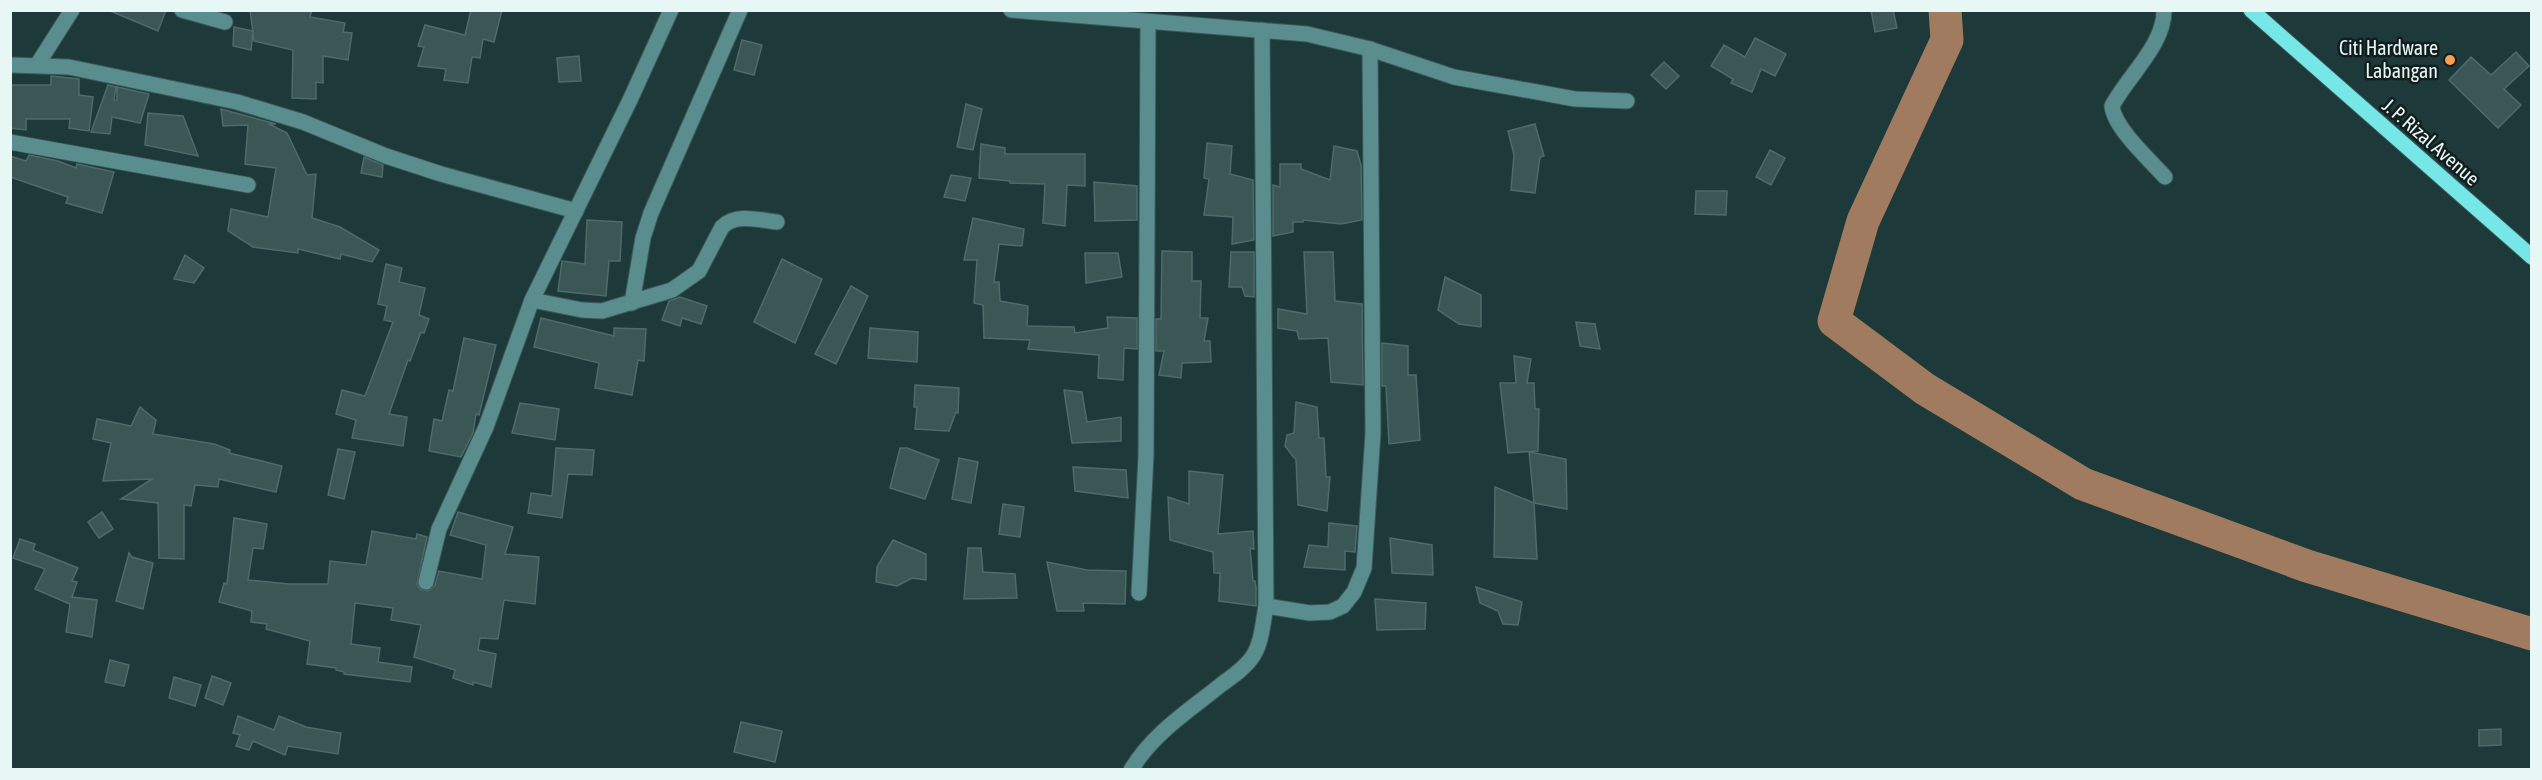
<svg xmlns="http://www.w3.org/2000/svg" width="2542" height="780" font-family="'Asap Condensed',sans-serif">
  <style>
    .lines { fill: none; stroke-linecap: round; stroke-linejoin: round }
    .river { stroke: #a07b5f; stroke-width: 33 }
    .building { fill: #3a5756; stroke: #4e6b6b; stroke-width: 1.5 }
    .minor-casing { stroke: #3d5757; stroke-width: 17 }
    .major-casing { stroke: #3d5757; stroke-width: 17 }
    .minor { stroke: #5a8d8d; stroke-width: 15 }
    .major { stroke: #76e6e6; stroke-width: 15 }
    .poi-dot { fill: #fa9f4f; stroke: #121e1e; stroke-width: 2 }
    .labels { text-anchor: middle; stroke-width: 5; stroke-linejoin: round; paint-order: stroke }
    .poi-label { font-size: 20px; fill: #e6f7f6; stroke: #121e1e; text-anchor: end }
    .street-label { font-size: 20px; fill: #e6f7f6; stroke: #121e1e }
  </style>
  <rect width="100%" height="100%" fill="#1d3939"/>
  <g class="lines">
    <path class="river" d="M1945,10L1947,40L1863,221L1834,321L1925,389L2083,484L2307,566L2532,634"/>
  </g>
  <g class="building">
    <path d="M108,10H166L158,31Z"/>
    <path d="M250,10H312L310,17L345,23L343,32L352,33L348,60L323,56V83L316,82V99L292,98L293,50L254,41Z"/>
    <path d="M471,10H502L494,42L483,39L480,58L472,57L468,83L444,80L446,69L418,66L424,47L418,46L425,25L465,35Z"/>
    <path d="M1871,10H1893L1897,28L1875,32Z"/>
    <path d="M234,27L253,31L251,50L233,46Z"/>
    <path d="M1755,38L1786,54L1775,76L1761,69L1752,92L1731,83L1733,79L1711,66L1724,45L1745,57Z"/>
    <path d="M742,40L762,45L754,75L734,70Z"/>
    <path d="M2516,52L2529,66L2504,89L2521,105L2498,128L2449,80L2471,57L2491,75Z"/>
    <path d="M579,56L581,81L559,82L557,58Z"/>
    <path d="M1664,62L1679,76L1666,89L1651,75Z"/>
    <path d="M51,76L79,79V95L93,97L89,131L69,128L70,119H26V130L10,128V85H51Z"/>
    <path d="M108,85L116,87L114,100H117V87L149,94L140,123L112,117L110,134L91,132Z"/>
    <path d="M966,104L982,109L973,150L957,147Z"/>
    <path d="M221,109L276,124H269L287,133L307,175L316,174L312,218L340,227L379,250L372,262L341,254L340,259L298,249V253L253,247L228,231L231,209L268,217L276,168L245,164L248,125L223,126Z"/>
    <path d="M148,113L183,116L198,156L145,145Z"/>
    <path d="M1535,124L1544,156L1540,157L1535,193L1511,190L1514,155L1508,131Z"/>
    <path d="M1207,143L1232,146L1230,174L1253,180L1254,240L1232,244L1233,217L1204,215L1209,179L1204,178Z"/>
    <path d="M981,144L1005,148V154H1085V186L1067,185L1065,226L1043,223L1045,184L1010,183V181L979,178Z"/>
    <path d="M1334,146L1357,151L1361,165L1362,220L1341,224L1303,220V222H1293V232L1273,236V185L1280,187V164H1301V169L1330,180Z"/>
    <path d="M1770,150L1785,158L1771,185L1756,177Z"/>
    <path d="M29,155L58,161L76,168L77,164L114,172L102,213L66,203L68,197L10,177V156L26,161Z"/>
    <path d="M364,157L383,165L382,177L361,173Z"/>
    <path d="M951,175L971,178L965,201L944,197Z"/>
    <path d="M1094,182L1137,186V220L1095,221Z"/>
    <path d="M1696,191H1727L1726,215L1695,214Z"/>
    <path d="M973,218L1024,229L1022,246L999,244L994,282H999L1000,301L1028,306L1027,326L1074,327L1075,333L1108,328L1107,317L1137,318V349L1124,348L1123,380L1098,378L1099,355L1028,349L1030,340L984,338L983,305L974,303L977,260H964Z"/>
    <path d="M587,220L622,222L620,261H609L606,296L558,291L562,261L585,264Z"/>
    <path d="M1162,251L1192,252V281H1201L1200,318H1208L1204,341H1210L1211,362L1182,363L1181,378L1159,375L1164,351H1156V319H1161Z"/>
    <path d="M1231,252H1254V297L1245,296L1242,287H1229Z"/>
    <path d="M1304,252H1333L1335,301L1362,304L1363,385L1331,382L1328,338L1299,339L1297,331L1278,328V309L1307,314Z"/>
    <path d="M1085,253H1118L1122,277L1086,283Z"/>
    <path d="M185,255L204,268L194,283L174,279Z"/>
    <path d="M782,259L822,279L795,343L754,322Z"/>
    <path d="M386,264L402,268L399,282L425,288L419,315L429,319L424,333L421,332L410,361L408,360L389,414L407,417L403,446L352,438L356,420L336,414L342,390L365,396L393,322L384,320L387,306L378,304Z"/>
    <path d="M1445,277L1481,295V327L1459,324L1438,310Z"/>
    <path d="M851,286L868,296L836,364L815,354Z"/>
    <path d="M680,297L707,306L701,324L682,318L680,326L662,320L669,301Z"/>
    <path d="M541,318L614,336V328L646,329L644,361L638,360L632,395L595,388L599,363L534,347Z"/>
    <path d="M1576,322L1595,324L1600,349L1580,346Z"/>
    <path d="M870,328L918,332L917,362L868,358Z"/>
    <path d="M464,338L496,345L479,415L476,414L473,433L461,457L429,451L434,419L442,421L449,390L453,391Z"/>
    <path d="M1382,343L1408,346V375H1416L1420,440L1389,444L1386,386H1382Z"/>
    <path d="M1514,356L1531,359L1527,383H1534L1535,409H1539L1538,451L1508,453L1500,383H1516Z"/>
    <path d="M915,385L959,388L958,413L956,412L949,431L915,429L917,407H914Z"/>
    <path d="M1064,390L1082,392L1087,422L1121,417V441L1072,443Z"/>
    <path d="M1296,402L1317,407L1319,438H1324L1326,477H1330L1327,511L1298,505L1296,460L1285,446L1287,435L1294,433Z"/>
    <path d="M520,403L559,409L555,440L512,433Z"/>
    <path d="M140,407L156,420L153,434L214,444L230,450L229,453L282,466L276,492L219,479L218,487L195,485L191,506L184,505V559L159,558L158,503L121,499L152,479L103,481L111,443L93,439L97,419L131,426Z"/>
    <path d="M556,448L594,450L592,475L568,474L562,518L528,513L531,493L552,496Z"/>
    <path d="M900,448H907L939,460L925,499L890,488Z"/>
    <path d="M338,449L355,452L344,499L328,495Z"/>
    <path d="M1529,452L1566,459L1567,509L1534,503Z"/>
    <path d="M959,458L978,462L971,503L952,499Z"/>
    <path d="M1073,467L1126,470L1128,498L1075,491Z"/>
    <path d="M1189,471L1223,475L1218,534L1253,531L1254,549L1250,548L1253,581H1255L1256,587V606L1219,601L1220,573H1214L1213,552L1170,540L1168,497L1189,504Z"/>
    <path d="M1495,487L1534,503L1537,559L1494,557Z"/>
    <path d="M1003,504L1024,507L1020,537L999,534Z"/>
    <path d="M102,512L113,529L99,538L88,522Z"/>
    <path d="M458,512L513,527L505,554L539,557L535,604L504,600L498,639L480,638L478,650L496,654L491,687L473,682V685L453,678L455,670L414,657L421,625L391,620L393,608L355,603L351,644L380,648L378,662L412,667L410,682L344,674V672L336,670V668L307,664L310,641L266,629L267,624L251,622L252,611L219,602L224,583L227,584L234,518L267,524L263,549L253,548L248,580L289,584H328L330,561L366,565L372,531L416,539L417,534L427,537L417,584L420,589L428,591L435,585L439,571L482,579L486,545L450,535Z"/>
    <path d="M1329,523L1357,526L1355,552L1345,551V570L1304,567L1309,545L1328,547Z"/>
    <path d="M1390,538L1432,545L1433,575L1392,573Z"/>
    <path d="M20,539L35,544L33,550L78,568L72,581L77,582L72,597L97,600L92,637L66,632L70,604L35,589L45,569L13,558Z"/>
    <path d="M893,540L926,554V580L912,578L897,586L876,582L877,567Z"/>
    <path d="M968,548H981L983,572L1015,574L1017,598L964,599Z"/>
    <path d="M129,553L132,557L153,563L143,609L116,601Z"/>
    <path d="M1047,562L1087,570L1126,571L1125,604L1083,603L1084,611H1057Z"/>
    <path d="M1476,587L1522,602L1518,625L1503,624L1498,611L1480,603Z"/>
    <path d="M1375,599L1426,603L1425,629L1377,630Z"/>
    <path d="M110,660L129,665L124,686L105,682Z"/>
    <path d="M212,676L231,683L223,705L205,698Z"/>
    <path d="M174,677L201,685L195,706L169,698Z"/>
    <path d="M238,716L274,730L279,716L306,727L341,733L338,754L288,746L285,755L253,741L249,750L236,746L240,735L233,733Z"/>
    <path d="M741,722L782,731L775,762L734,752Z"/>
    <path d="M2501,729V745L2479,746V730Z"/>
  </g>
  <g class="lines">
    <defs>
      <g id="minor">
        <path d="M182,10L225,22"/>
        <path d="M1011,10L1307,34L1370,49L1454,77L1575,99L1627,101"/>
        <path d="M2164,10C2165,44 2127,77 2112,106C2114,128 2150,160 2165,177"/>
        <path d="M10,65L69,67L237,102L303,122L386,156L441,174L576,211"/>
        <path d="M37,65L72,10"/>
        <path d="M10,142L248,185"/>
        <path d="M532,300L582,310L602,311L672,290L699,271L722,227C736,213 759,220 777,222"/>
        <path d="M632,303L643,238L651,213L740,10"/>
        <path d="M426,582L439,529L486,427L532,300L630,100L671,10"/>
        <path d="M1139,593L1146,456L1148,22"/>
        <path d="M1266,606L1310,613L1330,612L1343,606L1354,592L1364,568L1373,433L1370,49"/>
        <path d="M1131,770C1153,733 1190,710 1222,684C1233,676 1246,667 1253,656C1262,642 1263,622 1266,606L1262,30"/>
      </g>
      <path id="major" d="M2251,10L2532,257"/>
    </defs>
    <use href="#minor" class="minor-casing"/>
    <use href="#major" class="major-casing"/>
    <use href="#minor" class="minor"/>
    <use href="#major" class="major"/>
  </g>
  <circle class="poi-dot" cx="2450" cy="60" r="6"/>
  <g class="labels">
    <g class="poi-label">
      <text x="2438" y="55">Citi Hardware<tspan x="2438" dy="23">Labangan</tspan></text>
    </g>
    <g class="street-label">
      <text transform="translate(2431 142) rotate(41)" y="7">J. P. Rizal Avenue</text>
    </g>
  </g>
  <rect width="2542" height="780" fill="none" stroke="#e6f7f6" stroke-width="24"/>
</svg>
